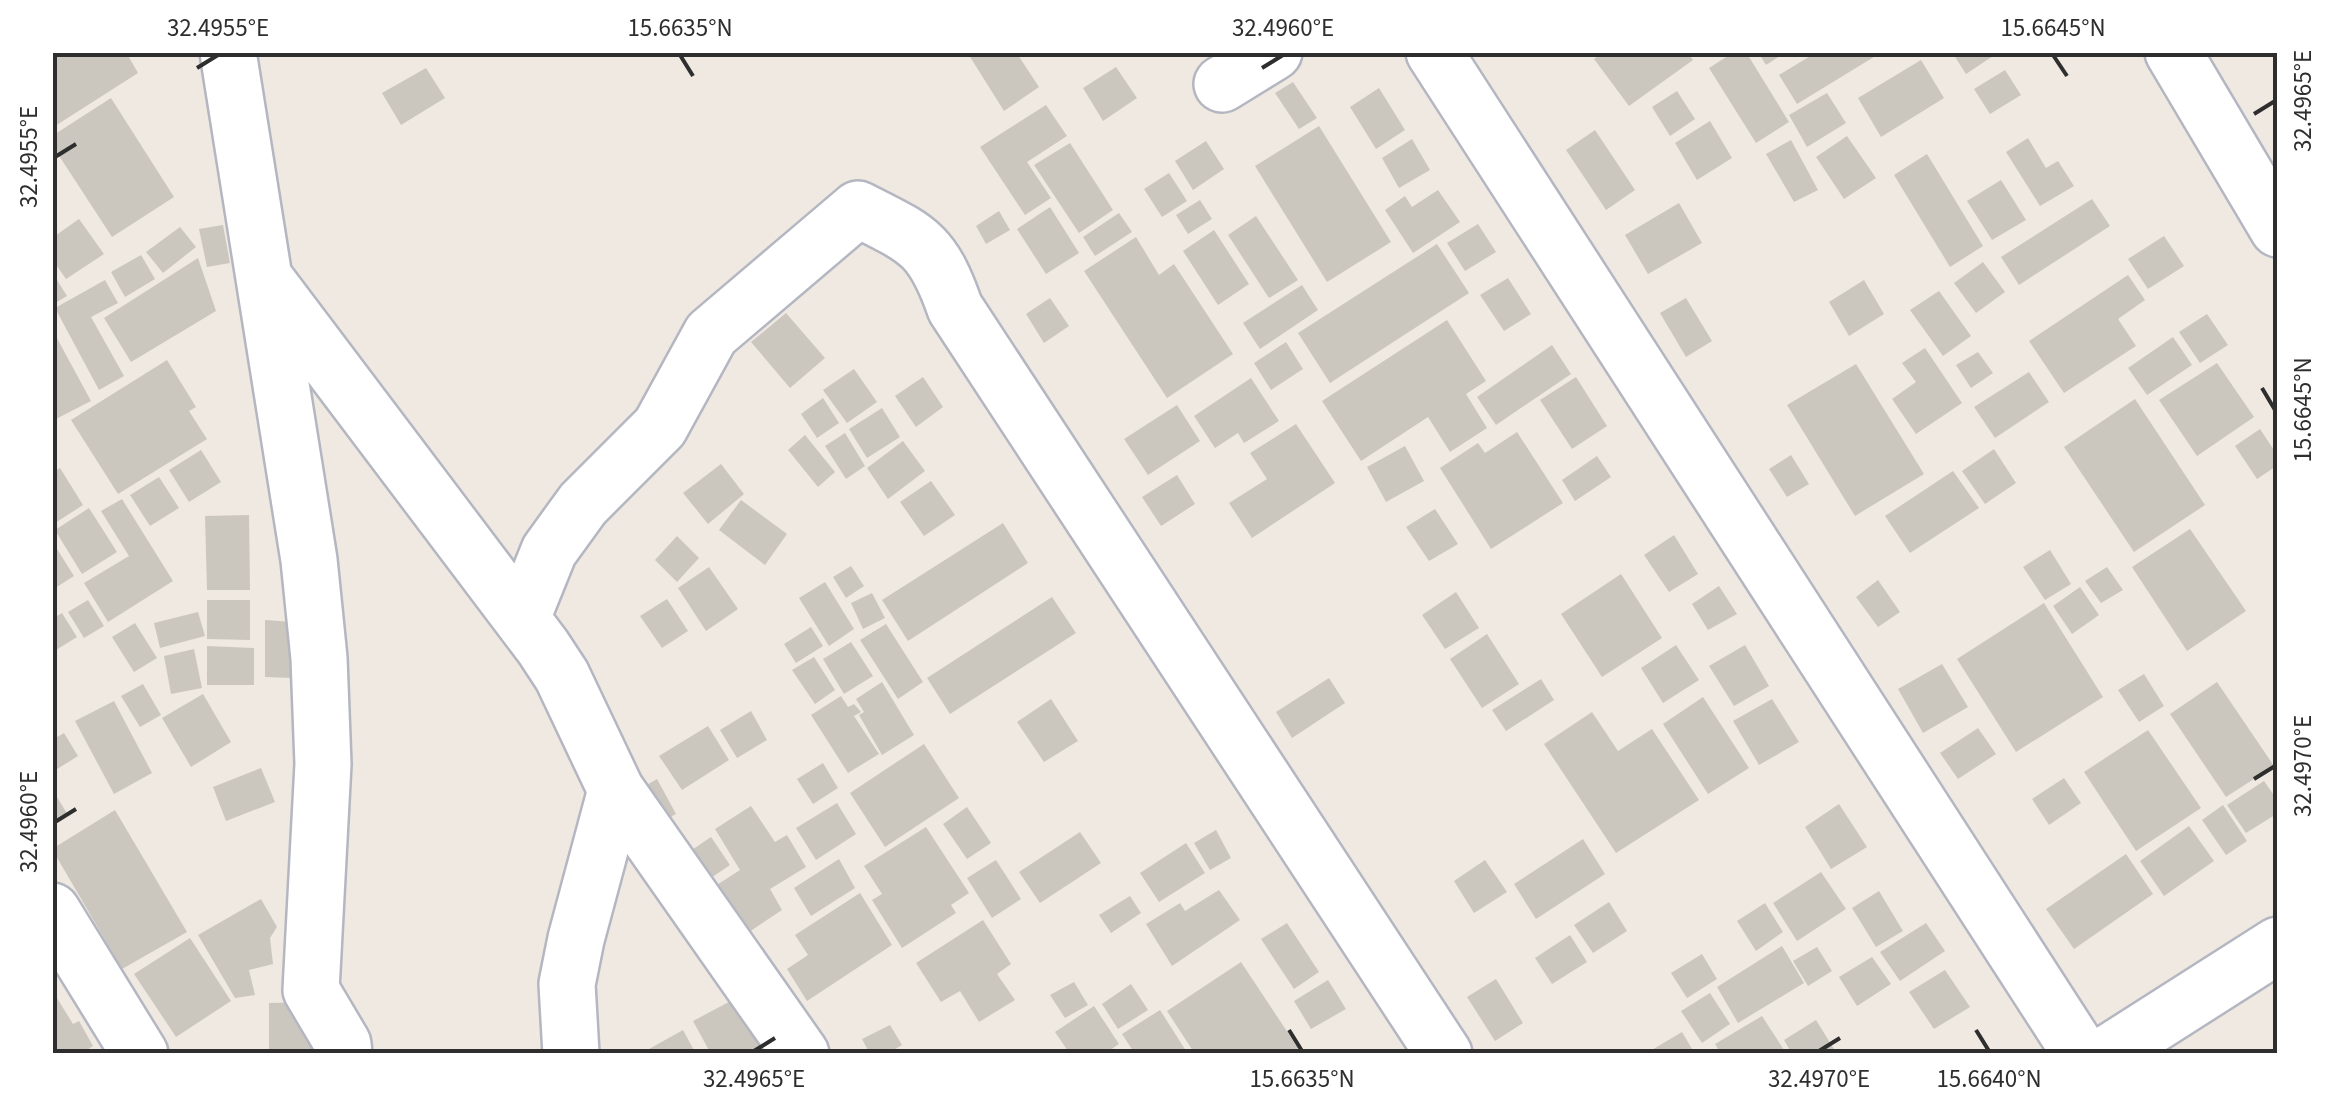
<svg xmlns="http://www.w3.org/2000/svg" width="2330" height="1106" font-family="'Source Sans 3',sans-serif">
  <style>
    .building { fill: #cbc7bf }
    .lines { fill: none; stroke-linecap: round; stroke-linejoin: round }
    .minor-casing { stroke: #b4b7c1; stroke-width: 60 }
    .minor { stroke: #fff; stroke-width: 55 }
    .ticks { fill: none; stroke: #2e2e2e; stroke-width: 4 }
    .neatline { fill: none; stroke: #2e2e2e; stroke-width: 4 }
    .ticks-label { font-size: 25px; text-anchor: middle; fill: #2e2e2e }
  </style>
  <rect width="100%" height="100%" fill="#efe9e1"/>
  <g class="building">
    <path d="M52,52H126L138,73L52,128Z"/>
    <path d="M967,52H1016L1039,87L1004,111Z"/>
    <path d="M1603,52H1687L1693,60L1629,106L1594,59Z"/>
    <path d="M1734,52H1746L1789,122L1756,143L1709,68Z"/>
    <path d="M1758,52H1786L1766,65Z"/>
    <path d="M1817,52H1882L1797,104L1779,75Z"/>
    <path d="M1952,52H1999L1966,74Z"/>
    <path d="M1921,60L1944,98L1881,137L1858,98Z"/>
    <path d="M1116,67L1137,98L1103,121L1083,88Z"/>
    <path d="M426,68L445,98L401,125L382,93Z"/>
    <path d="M2005,70L2021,95L1990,114L1974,89Z"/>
    <path d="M1293,82L1317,118L1299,129L1275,93Z"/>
    <path d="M1379,88L1405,130L1376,149L1350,107Z"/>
    <path d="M1677,91L1695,119L1670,136L1652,107Z"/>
    <path d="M1827,93L1846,123L1807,147L1789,115Z"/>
    <path d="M111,98L174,197L112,237L52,145V136Z"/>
    <path d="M1046,105L1067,136L1027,162L1051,198L1025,215L980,147Z"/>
    <path d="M1710,121L1732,158L1697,180L1675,143Z"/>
    <path d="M1319,126L1391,242L1327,282L1255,166Z"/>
    <path d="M1595,130L1635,190L1606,210L1566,150Z"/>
    <path d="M1847,136L1876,178L1844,199L1816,157Z"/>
    <path d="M2028,138L2046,168L2058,161L2074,186L2040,206L2006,152Z"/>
    <path d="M1412,139L1430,170L1399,188L1382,158Z"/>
    <path d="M1791,140L1818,190L1794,202L1766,154Z"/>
    <path d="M1206,141L1224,169L1193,190L1175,161Z"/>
    <path d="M1070,143L1113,210L1079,233L1034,165Z"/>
    <path d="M1927,154L1983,246L1950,267L1894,175Z"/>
    <path d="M1169,173L1187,201L1162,217L1144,189Z"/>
    <path d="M2001,180L2026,220L1992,240L1967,201Z"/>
    <path d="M1438,190L1460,222L1413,253L1385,210L1405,196L1412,207Z"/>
    <path d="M2092,199L2110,226L2019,285L2001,257Z"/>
    <path d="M1200,200L1212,219L1188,234L1176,215Z"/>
    <path d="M1679,203L1702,243L1648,274L1625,235Z"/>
    <path d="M1050,207L1079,253L1046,274L1017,229Z"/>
    <path d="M999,211L1010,230L986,244L976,226Z"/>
    <path d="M1119,213L1132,232L1095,256L1083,237Z"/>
    <path d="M1256,216L1298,280L1269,298L1228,235Z"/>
    <path d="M79,219L104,254L66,279L52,259V238Z"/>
    <path d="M1478,224L1496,252L1465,271L1447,243Z"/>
    <path d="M223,225L230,263L207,267L199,229Z"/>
    <path d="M180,227L196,247L163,273L146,252Z"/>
    <path d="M1214,230L1249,284L1218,305L1183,251Z"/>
    <path d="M2164,236L2184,266L2148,289L2128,259Z"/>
    <path d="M1136,237L1159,275L1174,264L1233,354L1167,398L1084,271Z"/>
    <path d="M1437,244L1469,293L1330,383L1298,333Z"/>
    <path d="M141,255L155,279L125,297L111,272Z"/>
    <path d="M198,258L216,311L131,362L104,318Z"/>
    <path d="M1983,262L2005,292L1976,313L1954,283Z"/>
    <path d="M52,272L67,296L52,305Z"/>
    <path d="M2128,275L2145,300L2118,319L2136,346L2064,393L2029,341Z"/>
    <path d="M1508,278L1531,314L1504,331L1480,295Z"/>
    <path d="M105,280L118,303L91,317L124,376L99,390L55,308Z"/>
    <path d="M1864,280L1884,314L1849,336L1829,302Z"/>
    <path d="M1302,285L1318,310L1260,349L1243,323Z"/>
    <path d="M1939,291L1971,336L1943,356L1910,310Z"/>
    <path d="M1050,298L1069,326L1044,343L1026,314Z"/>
    <path d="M1686,298L1712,341L1686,357L1660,313Z"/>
    <path d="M786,313L825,358L790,388L751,342Z"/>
    <path d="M2207,314L2228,345L2200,363L2179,332Z"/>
    <path d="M1447,320L1486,381L1466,394L1487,428L1450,452L1428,417L1361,461L1322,401Z"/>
    <path d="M52,329L91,401L52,421Z"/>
    <path d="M2173,337L2192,365L2147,395L2128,368Z"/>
    <path d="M1286,342L1303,369L1271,390L1254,363Z"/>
    <path d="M1552,345L1571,374L1496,425L1477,397Z"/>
    <path d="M1925,348L1962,403L1916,434L1892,399L1916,382L1902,363Z"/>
    <path d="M1978,352L1993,373L1971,388L1956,365Z"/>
    <path d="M167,360L196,407L189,411L207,439L118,494L71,420Z"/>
    <path d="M2217,363L2254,417L2197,456L2159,400Z"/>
    <path d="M1856,364L1924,474L1855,516L1787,405Z"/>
    <path d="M854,369L877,402L847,423L823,390Z"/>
    <path d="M2029,372L2049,402L1995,438L1974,407Z"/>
    <path d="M923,377L943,407L916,427L895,396Z"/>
    <path d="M1576,377L1607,426L1572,449L1540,400Z"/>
    <path d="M1251,378L1279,421L1244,443L1238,433L1215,448L1194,416Z"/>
    <path d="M823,398L839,423L817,438L801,414Z"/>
    <path d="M2135,399L2205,505L2134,552L2064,447Z"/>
    <path d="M1177,405L1200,441L1148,475L1124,439Z"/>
    <path d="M882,408L900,437L867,458L849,429Z"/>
    <path d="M1296,424L1335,483L1252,538L1229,503L1267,479L1250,453Z"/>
    <path d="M2260,429L2278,456V465L2257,479L2235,446Z"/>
    <path d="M1517,432L1563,503L1491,549L1440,468L1478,443L1485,453Z"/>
    <path d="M845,433L865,466L846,479L825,446Z"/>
    <path d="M805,435L835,472L818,487L788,450Z"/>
    <path d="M903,441L925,471L888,499L867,468Z"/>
    <path d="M1405,446L1424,481L1386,502L1367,467Z"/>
    <path d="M1994,449L2016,483L1985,504L1962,471Z"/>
    <path d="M201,450L221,482L189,502L169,470Z"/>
    <path d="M1791,455L1809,484L1787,497L1769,469Z"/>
    <path d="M1597,456L1611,477L1575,501L1562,480Z"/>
    <path d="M721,464L744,494L708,524L683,493Z"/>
    <path d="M60,468L83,505L52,525V473Z"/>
    <path d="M1953,471L1979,508L1910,553L1885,516Z"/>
    <path d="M1177,475L1195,504L1161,526L1142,497Z"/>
    <path d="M159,477L179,508L150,526L130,495Z"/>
    <path d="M931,481L955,515L924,536L900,502Z"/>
    <path d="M122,499L173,581L108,622L84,583L129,556L101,511Z"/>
    <path d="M741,500L787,534L765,565L719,530Z"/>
    <path d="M89,508L117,552L82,574L55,530Z"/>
    <path d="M1435,509L1458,544L1429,561L1406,527Z"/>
    <path d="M249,515L250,590H207L205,516Z"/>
    <path d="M1003,523L1028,563L908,641L882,600Z"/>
    <path d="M2190,529L2246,611L2187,651L2132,567Z"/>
    <path d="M1674,535L1698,574L1669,592L1644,555Z"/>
    <path d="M677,536L699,558L677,582L655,560Z"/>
    <path d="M52,541L74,576L52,590Z"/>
    <path d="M2050,550L2071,584L2045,600L2023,567Z"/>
    <path d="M851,566L864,586L846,598L833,577Z"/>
    <path d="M709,567L738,609L706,631L678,588Z"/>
    <path d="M2107,567L2123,590L2101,603L2085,581Z"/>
    <path d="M1621,574L1662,638L1602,677L1561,614Z"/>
    <path d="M1878,580L1900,612L1878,627L1856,597Z"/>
    <path d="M825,582L854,629L829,646L799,598Z"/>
    <path d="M1719,586L1737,614L1708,630L1692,604Z"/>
    <path d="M2080,587L2099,615L2072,634L2053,606Z"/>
    <path d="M1456,592L1479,628L1445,649L1422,615Z"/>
    <path d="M872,593L885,618L863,629L851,603Z"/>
    <path d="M1052,597L1076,633L950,714L927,678Z"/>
    <path d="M667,599L688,631L662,648L640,616Z"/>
    <path d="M88,600L104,626L84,638L68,612Z"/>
    <path d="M207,600H250V640L207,639Z"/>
    <path d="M2044,603L2103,697L2016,752L1957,659Z"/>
    <path d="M198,612L205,636L160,648L154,623Z"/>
    <path d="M62,613L77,637L56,650L52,645V619Z"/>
    <path d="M265,620L293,622L292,678L265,677Z"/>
    <path d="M135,623L157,658L134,672L112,637Z"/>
    <path d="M886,624L923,682L898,699L860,640Z"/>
    <path d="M811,627L823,646L796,663L784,644Z"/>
    <path d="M1487,634L1519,684L1482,708L1450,659Z"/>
    <path d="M851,642L873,676L844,694L823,659Z"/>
    <path d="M1676,645L1699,680L1663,703L1641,668Z"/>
    <path d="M1745,645L1769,686L1734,706L1709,666Z"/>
    <path d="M207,646L254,648V685H207Z"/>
    <path d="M194,649L202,688L171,694L164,656Z"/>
    <path d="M814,657L835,690L815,704L792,670Z"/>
    <path d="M1942,664L1968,707L1923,733L1898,689Z"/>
    <path d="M2144,674L2164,706L2139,722L2118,690Z"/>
    <path d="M1329,678L1345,703L1292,738L1276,712Z"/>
    <path d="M1541,679L1554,700L1506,731L1492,710Z"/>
    <path d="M882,682L914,735L882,755L859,715L864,712L856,699Z"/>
    <path d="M2217,682L2274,766L2226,797L2170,714Z"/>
    <path d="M143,684L161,715L140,727L121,696Z"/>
    <path d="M203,694L231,742L191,767L162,718Z"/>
    <path d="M841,696L848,707L854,704L861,712L854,716L879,754L848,773L811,715Z"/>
    <path d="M1703,697L1749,768L1708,794L1663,724Z"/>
    <path d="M1051,699L1078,741L1044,762L1017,722Z"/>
    <path d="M1772,699L1799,742L1759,765L1733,721Z"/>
    <path d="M114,701L152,773L114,794L75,721Z"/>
    <path d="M751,711L767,740L737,758L720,730Z"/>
    <path d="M1592,712L1618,751L1652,729L1699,800L1616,853L1544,744Z"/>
    <path d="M708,726L729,760L682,790L659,756Z"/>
    <path d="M1978,728L1996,754L1958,779L1940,753Z"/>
    <path d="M2148,730L2201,808L2136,851L2084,772Z"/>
    <path d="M64,733L78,756L54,771L52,740Z"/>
    <path d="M924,744L959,798L885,847L850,793Z"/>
    <path d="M823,763L838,788L813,804L797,779Z"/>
    <path d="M261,768L275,802L226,821L213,787Z"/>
    <path d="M2064,778L2081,803L2049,825L2032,799Z"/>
    <path d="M657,779L676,814L654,826L635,792Z"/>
    <path d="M2264,781L2278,801V813L2246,833L2227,805Z"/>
    <path d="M52,789L68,815L52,825Z"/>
    <path d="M837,803L856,834L816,860L796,828Z"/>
    <path d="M1839,804L1867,847L1831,869L1805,827Z"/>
    <path d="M2223,805L2247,841L2226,855L2202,820Z"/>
    <path d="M751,806L775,842L787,835L806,867L770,889L782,910L740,938L709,890L740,870L715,829Z"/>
    <path d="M967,807L991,843L967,859L943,824Z"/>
    <path d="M115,810L187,932L122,969L52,849Z"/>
    <path d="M2189,826L2214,861L2164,896L2140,861Z"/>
    <path d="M926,827L969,893L951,905L956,913L902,948L872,900L882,894L864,866Z"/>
    <path d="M1216,830L1231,858L1210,870L1194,843Z"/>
    <path d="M1080,832L1101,863L1040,903L1019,872Z"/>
    <path d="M711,837L730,865L699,886L680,858Z"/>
    <path d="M1583,839L1605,874L1536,919L1514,884Z"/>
    <path d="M1186,843L1205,873L1159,902L1140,873Z"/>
    <path d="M2126,854L2153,894L2074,949L2046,909Z"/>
    <path d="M839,859L855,888L811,916L794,888Z"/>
    <path d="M996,860L1021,899L992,918L967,878Z"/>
    <path d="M1485,860L1507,892L1474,913L1454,881Z"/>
    <path d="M1821,872L1846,909L1797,941L1773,903Z"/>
    <path d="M1219,890L1240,920L1172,966L1146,924L1180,903L1185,911Z"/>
    <path d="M1879,891L1903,931L1876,947L1852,908Z"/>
    <path d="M860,893L892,945L807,1001L787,969L808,955L795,935Z"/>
    <path d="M1130,896L1141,913L1111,933L1099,915Z"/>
    <path d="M261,899L277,927L270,938L273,964L249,970L255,995L235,998L198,935Z"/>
    <path d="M1609,902L1627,931L1593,953L1574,925Z"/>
    <path d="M1765,903L1783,932L1756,951L1737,921Z"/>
    <path d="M983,920L1011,964L997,974L1015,1000L979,1022L960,991L941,1002L916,963Z"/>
    <path d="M1287,923L1319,972L1294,989L1261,939Z"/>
    <path d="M1926,923L1945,951L1900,981L1880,952Z"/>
    <path d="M1570,935L1587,962L1552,984L1535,958Z"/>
    <path d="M190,938L231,1001L176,1037L134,974Z"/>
    <path d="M1782,946L1804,983L1738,1023L1717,987Z"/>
    <path d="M1817,947L1832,971L1808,986L1793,961Z"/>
    <path d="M1702,954L1717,979L1687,998L1671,973Z"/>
    <path d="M1872,957L1891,984L1857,1006L1839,977Z"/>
    <path d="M1241,962L1298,1048L1289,1054H1195L1167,1011Z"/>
    <path d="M1945,970L1970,1007L1934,1029L1909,992Z"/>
    <path d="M1496,979L1523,1023L1495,1041L1467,997Z"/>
    <path d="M1328,980L1346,1009L1311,1029L1294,1001Z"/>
    <path d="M1074,982L1088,1005L1065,1018L1050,995Z"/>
    <path d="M1131,984L1148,1010L1118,1029L1102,1004Z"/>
    <path d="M52,990L73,1024L79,1021L93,1046L81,1054H52Z"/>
    <path d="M1710,993L1730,1024L1702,1043L1681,1011Z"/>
    <path d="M742,995L772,1048L762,1054H711L693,1021Z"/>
    <path d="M313,1002V1050L269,1049V1003Z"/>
    <path d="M1094,1006L1119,1044L1104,1054H1070L1055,1032Z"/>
    <path d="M1160,1010L1188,1054H1135L1122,1034Z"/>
    <path d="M1762,1016L1784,1050L1779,1054H1721L1715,1044Z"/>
    <path d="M1816,1020L1837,1054H1792L1784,1040Z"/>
    <path d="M890,1025L902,1045L887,1054H870L862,1039Z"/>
    <path d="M683,1030L696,1054H640Z"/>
    <path d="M1682,1032L1695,1054H1645Z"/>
  </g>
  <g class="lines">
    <defs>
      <g id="minor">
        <path d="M228,52L309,560L319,658L323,764L311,990L343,1044L344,1054"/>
        <path d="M1434,52L2081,1054"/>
        <path d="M2173,52L2278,229"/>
        <path d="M1222,84L1274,52"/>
        <path d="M269,284L543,647L562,676L616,790L801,1054"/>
        <path d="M522,618L549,551L583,504L660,427L711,334L858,209C917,239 932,242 955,308L1444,1054"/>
        <path d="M52,911L140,1054"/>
        <path d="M571,1054L567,984L576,939L616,790"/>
        <path d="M2107,1054L2278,945"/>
      </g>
    </defs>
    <use href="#minor" class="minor-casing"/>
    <use href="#minor" class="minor"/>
  </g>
  <path class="ticks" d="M680,55L693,76M2053,55L2067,76M197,68L218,55M1262,68L1283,55M2254,114L2275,101M55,157L76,144M2262,388L2275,410M2254,779L2275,766M55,822L76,809M1289,1030L1302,1051M1976,1030L1989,1051M754,1051L775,1038M1819,1051L1840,1038"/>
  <rect width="2330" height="1106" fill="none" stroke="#ffffff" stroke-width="110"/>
  <rect x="55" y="55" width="2220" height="996" class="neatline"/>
  <g class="ticks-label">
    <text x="218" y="36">32.4955°E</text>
    <text x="680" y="36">15.6635°N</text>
    <text x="1283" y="36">32.4960°E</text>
    <text x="2053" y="36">15.6645°N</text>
    <text transform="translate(2302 101) rotate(-90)" y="9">32.4965°E</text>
    <text transform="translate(28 157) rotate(-90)" y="9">32.4955°E</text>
    <text transform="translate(2302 410) rotate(-90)" y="9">15.6645°N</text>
    <text transform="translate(2302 766) rotate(-90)" y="9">32.4970°E</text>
    <text transform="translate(28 822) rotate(-90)" y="9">32.4960°E</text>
    <text x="754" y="1087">32.4965°E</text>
    <text x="1302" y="1087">15.6635°N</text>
    <text x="1819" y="1087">32.4970°E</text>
    <text x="1989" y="1087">15.6640°N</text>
  </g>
</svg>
